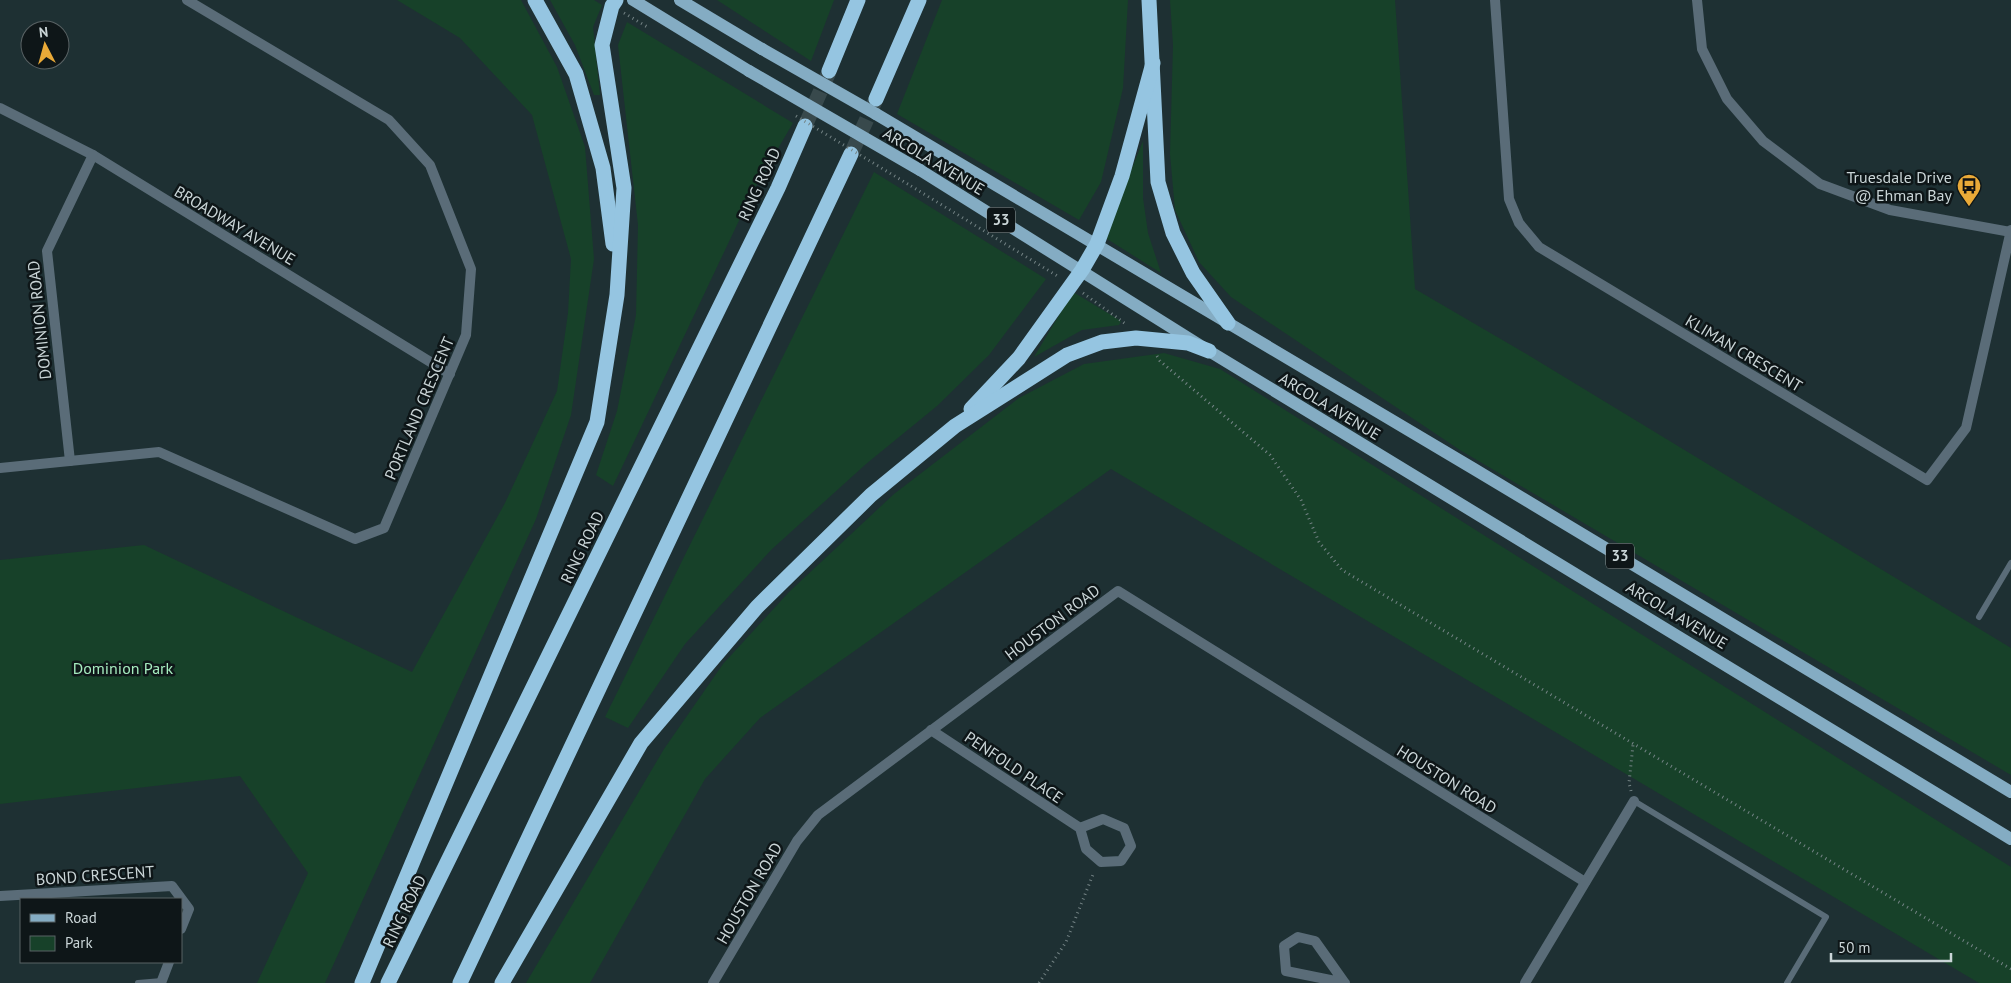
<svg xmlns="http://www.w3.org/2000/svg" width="2011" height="983" font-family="'PT Sans',sans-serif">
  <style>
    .green { fill: #174129 }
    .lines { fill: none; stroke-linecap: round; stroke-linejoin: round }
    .motorway-tunnel { stroke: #38494c; stroke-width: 15; stroke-dasharray: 15 8; stroke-linecap: butt }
    .path { stroke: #758486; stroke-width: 3; stroke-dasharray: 1 4; stroke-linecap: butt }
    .service { stroke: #5a6c78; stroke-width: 6 }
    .minor { stroke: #5a6c78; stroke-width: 10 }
    .tertiary { stroke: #5a6c78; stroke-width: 10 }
    .primary { stroke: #84acc3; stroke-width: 12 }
    .motorway { stroke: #95c5e1; stroke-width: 15 }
    .path-bridge { stroke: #758486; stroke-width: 3; stroke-dasharray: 1 4; stroke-linecap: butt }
    .primary-bridge { stroke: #84acc3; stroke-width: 12 }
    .labels { text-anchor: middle; stroke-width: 5; stroke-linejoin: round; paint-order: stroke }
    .shield { fill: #0e1618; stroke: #929c9e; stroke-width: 1 }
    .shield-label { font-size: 15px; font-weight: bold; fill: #cad5d7 }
    .street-label { font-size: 16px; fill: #cad5d7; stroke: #0e1618 }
    .poi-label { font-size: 16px; fill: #cad5d7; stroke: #0e1618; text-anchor: end }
    .park-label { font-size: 16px; fill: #a6ecbf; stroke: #0e1618 }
  </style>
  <rect width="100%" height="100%" fill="#1e3033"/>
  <g class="green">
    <path d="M397,0H521L557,67L585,147L594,259L571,415L536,519L325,983H257L308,873L240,776L0,804V560L144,545L412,672L505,503L557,391L568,313L571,259L532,115L460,38Z"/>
    <path d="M550,0H594L602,5L593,27L600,95H594L575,45Z"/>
    <path d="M717,0H834L811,61Z"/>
    <path d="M942,0H1128L1123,88L1101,182L1079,220L897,114Z"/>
    <path d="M1170,0H1395L1415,289L1523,352L2011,648V775L1460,450L1231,297L1199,262L1175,210L1170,154L1173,45Z"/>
    <path d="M627,22L793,123L754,189L613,486L596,475L617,411L636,315L638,225L618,45Z"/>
    <path d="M1143,141V198L1148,233L1161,273L1104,237Z"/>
    <path d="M874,172L1046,279L989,355L937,406L866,464L771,550L685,644L628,728L605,717Z"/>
    <path d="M1073,292L1121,321L1119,325L1082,330L1034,357Z"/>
    <path d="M1164,353L1220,369L2011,867V983H1979L1111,469L760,718L705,779L590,983H526L664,749L723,664L789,592L894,494L1019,398L1084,364Z"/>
  </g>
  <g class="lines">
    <g class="motorway-tunnel">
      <path d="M805,126L829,72"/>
      <path d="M851,154L876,99"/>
    </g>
    <g class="path">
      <path d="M624,13L649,28"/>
      <path d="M911,186L1059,277"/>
      <path d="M1083,293L1127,325"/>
      <path d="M1157,356L1160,361L1270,455L1301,500L1319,542L1342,570L2011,969"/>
      <path d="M1631,791L1629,783L1633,745"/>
      <path d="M1039,983L1066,942L1094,872"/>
    </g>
    <g class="service">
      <path d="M1979,617L2011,563"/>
      <path d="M1634,801L1826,917L1787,983"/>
      <path d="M138,983L162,981"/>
    </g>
    <g class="minor">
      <path d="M1495,0L1509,199L1519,223L1539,247L1927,480L1966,428L2011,230"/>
      <path d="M0,108L93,155L450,374"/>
      <path d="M70,461L47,251L93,155"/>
      <path d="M0,468L159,452L355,539L384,528L466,335L471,269L430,165L389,120L187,0"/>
      <path d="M931,730L1080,828L1086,849L1101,862L1121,861L1131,846L1124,828L1103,819L1080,828"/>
      <path d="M0,896L172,886L189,909L181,929"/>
      <path d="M1344,982L1315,941L1298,937L1284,946L1286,971L1345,983"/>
      <path d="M161,983L169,962"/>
      <path d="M713,983L797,841L818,815L1118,591L1585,882"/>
      <path d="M1525,983L1634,801"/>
    </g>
    <path class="tertiary" d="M1697,0L1702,49L1727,99L1763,141L1820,184L1890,210L2011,232"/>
    <g class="primary">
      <path d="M633,0L749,71"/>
      <path d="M680,0L762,49"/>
      <path d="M876,114L1474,469L2011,792"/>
      <path d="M920,170L1209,351L2011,839"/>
    </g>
    <g class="motorway">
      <path d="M535,0L576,74L603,168L613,244"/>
      <path d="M1149,0L1158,182L1173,233L1193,273L1228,323"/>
      <path d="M829,71L858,0"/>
      <path d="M876,99L919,0"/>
      <path d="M971,409L1019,358L1082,270L1097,244L1122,176L1153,63"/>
      <path d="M362,983L597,422L617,295L624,188L602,45L612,6L616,0"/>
      <path d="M388,983L778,188L805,126"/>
      <path d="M460,983L851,154"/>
      <path d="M502,983L641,743L757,607L871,495L955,426L1067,355L1102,342L1136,338L1188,343L1209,351"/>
    </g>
    <path class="path-bridge" d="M796,116L911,186"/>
    <g class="primary-bridge">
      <path d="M762,49L876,114"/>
      <path d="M749,71L920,170"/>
    </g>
  </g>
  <defs>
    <symbol id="bus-pin" viewBox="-11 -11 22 30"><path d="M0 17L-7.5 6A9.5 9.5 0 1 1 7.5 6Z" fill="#eaaa38" stroke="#0e1618"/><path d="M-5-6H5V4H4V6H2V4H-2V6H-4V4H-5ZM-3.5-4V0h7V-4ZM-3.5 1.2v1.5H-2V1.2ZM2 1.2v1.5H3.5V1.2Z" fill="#111"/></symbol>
  </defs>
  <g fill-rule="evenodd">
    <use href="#bus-pin" x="1955" y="172" width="28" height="38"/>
  </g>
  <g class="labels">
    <g class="shield">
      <rect x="987" y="207.5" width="28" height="25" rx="4"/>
      <rect x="1606" y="543.5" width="28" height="25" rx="4"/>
    </g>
    <g class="shield-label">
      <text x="1001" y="225">33</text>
      <text x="1620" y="561">33</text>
    </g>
    <g class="street-label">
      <text transform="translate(934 161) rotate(31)" y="6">ARCOLA AVENUE</text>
      <text transform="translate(759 184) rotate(-65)" y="6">RING ROAD</text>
      <text transform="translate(235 225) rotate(31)" y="6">BROADWAY AVENUE</text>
      <text transform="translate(39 320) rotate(-96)" y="6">DOMINION ROAD</text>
      <text transform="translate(1744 353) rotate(31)" y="6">KLIMAN CRESCENT</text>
      <text transform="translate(1330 406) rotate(31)" y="6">ARCOLA AVENUE</text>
      <text transform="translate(419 408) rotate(-67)" y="6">PORTLAND CRESCENT</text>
      <text transform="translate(582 547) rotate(-64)" y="6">RING ROAD</text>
      <text transform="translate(1677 615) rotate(31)" y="6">ARCOLA AVENUE</text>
      <text transform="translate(1052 622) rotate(-37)" y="6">HOUSTON ROAD</text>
      <text transform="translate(1014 767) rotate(34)" y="6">PENFOLD PLACE</text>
      <text transform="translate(1447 779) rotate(32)" y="6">HOUSTON ROAD</text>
      <text transform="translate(95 875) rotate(-4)" y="6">BOND CRESCENT</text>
      <text transform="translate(749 893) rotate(-60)" y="6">HOUSTON ROAD</text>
      <text transform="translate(404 911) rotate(-64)" y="6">RING ROAD</text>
    </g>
    <g class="poi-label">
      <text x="1952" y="183">Truesdale Drive<tspan x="1952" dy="18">@ Ehman Bay</tspan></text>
    </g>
    <g class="park-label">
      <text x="123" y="674">Dominion Park</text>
    </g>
  </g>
  <rect x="20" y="898" width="162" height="65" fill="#0e1618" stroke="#596264"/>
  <rect x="30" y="914" width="25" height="8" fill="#84acc3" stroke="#596264"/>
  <text x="65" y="923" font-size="15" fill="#cad5d7">Road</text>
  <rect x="30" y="936" width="25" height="15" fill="#174129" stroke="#596264"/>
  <text x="65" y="948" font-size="15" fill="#cad5d7">Park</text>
  <g transform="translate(45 45) rotate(354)"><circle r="24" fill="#0e1618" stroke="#596264"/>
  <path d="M0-4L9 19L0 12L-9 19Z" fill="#eaaa38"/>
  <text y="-8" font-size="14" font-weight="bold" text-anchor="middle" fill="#cad5d7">N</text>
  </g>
  <path d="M1831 953v8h120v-8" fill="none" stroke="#cad5d7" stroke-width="2.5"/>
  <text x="1838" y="953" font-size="15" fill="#cad5d7" stroke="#0e1618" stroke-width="4" paint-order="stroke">50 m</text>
</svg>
